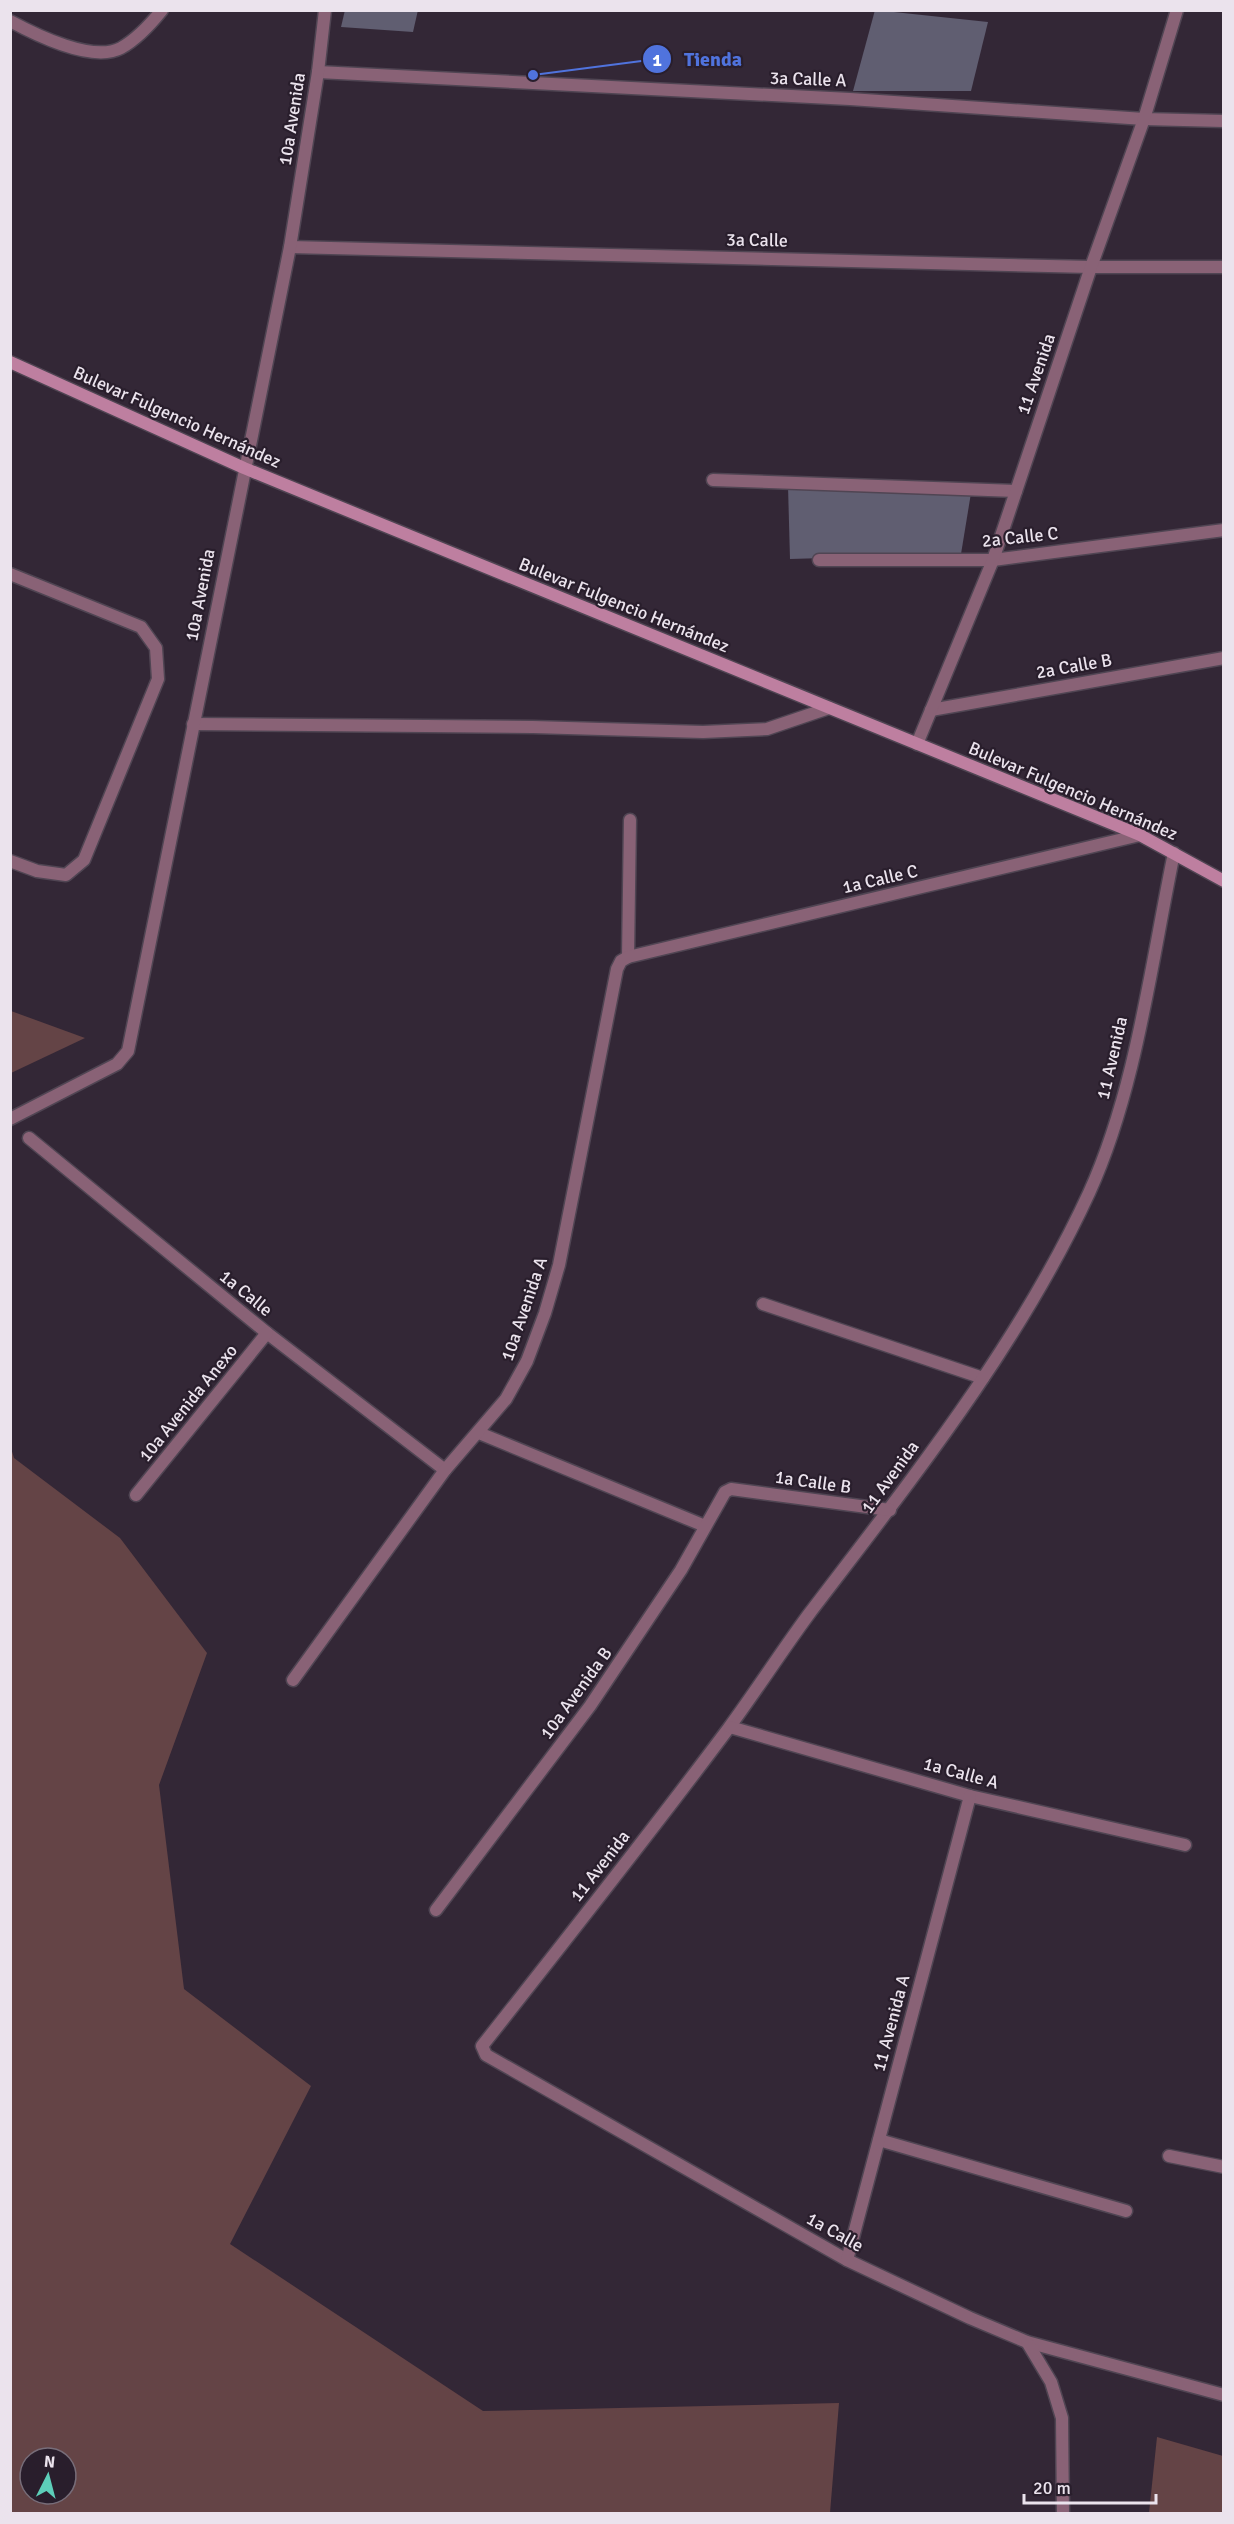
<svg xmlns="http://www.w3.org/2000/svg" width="1234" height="2524" font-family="Signika,sans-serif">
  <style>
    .green { fill: #644446; fill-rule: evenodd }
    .building { fill: #605e71 }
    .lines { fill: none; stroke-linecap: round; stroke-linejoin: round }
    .lane-casing { stroke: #504553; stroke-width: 15 }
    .street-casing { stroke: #504553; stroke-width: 15 }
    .secondary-casing { stroke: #504553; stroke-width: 15 }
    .lane { stroke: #896276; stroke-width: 12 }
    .street { stroke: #896276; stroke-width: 12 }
    .secondary { stroke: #be7fa0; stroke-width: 12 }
    .labels { text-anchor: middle; stroke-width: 4.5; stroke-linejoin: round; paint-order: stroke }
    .street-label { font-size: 18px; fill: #ebe3ed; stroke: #291e2c }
    .leader { fill: none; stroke: #5073dd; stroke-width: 2 }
    .callout-dot { fill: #5073dd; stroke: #291e2c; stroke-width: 2 }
    .mark-label { font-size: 18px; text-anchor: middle; font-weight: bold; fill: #fff }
    .callout-label { font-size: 20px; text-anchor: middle; font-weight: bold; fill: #5073dd; stroke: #291e2c; stroke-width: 4.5; stroke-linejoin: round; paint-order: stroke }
  </style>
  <rect width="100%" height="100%" fill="#332736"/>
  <g class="green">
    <path d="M10,1011H11L85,1038L11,1073Z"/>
    <path d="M10,1445L14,1458L120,1538L207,1653L159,1785L184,1989L311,2086L230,2244L483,2411L839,2403L830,2513H11ZM30,2458H66V2494H30Z"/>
    <path d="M1157,2437L1223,2456V2513H1149Z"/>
  </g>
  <g class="building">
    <path d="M345,10H418L413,32L341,27Z"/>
    <path d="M875,10L988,22L971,91H853Z"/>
    <path d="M788,486L971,493L961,554L790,559Z"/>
  </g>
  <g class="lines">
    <defs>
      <g id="lane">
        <path d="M628,957L630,820"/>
        <path d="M763,1304L983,1378"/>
      </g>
      <g id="street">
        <path d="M10,21C36,35 93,63 121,48C137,39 150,25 162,10"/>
        <path d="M318,72L850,99L1144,119L1224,121"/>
        <path d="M290,247L1091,267H1224"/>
        <path d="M713,480L1016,491"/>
        <path d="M819,560H993L1224,530"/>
        <path d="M10,574L141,627L156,648L158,679L84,860L66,875L37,871L10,861"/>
        <path d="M931,710L1224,658"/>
        <path d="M193,724L533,727L703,732L767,729L829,708"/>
        <path d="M917,744L993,560L1091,267L1144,119L1177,10"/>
        <path d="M1174,853C1151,964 1136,1090 1089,1193C1018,1347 911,1480 809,1614C781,1652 756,1691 728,1729C648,1836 565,1941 482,2046L486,2055L847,2260L970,2318L1027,2342L1224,2395"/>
        <path d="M10,1119L117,1064L128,1051L290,247L318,72L325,10"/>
        <path d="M29,1138L267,1333L445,1470"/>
        <path d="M479,1433L705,1526"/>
        <path d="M136,1495L267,1333"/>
        <path d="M293,1680L445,1470L506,1399L527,1361L545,1313L559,1265L617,969L621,961L628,957L1140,835"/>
        <path d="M730,1727L970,1796L1185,1845"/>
        <path d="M436,1910L590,1706L681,1570L725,1492L731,1489L890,1510"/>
        <path d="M879,2140L1126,2211"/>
        <path d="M1169,2156L1224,2167"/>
        <path d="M847,2260L970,1796"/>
        <path d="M1027,2342L1051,2382L1062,2418L1063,2514"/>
      </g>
      <path id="secondary" d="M10,362L244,468L1140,835L1224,881"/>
    </defs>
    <use href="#lane" class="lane-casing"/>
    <use href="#street" class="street-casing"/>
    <use href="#secondary" class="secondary-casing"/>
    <use href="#lane" class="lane"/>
    <use href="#street" class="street"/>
    <use href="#secondary" class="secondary"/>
  </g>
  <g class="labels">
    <g class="street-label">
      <text transform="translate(808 79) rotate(2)" y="6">3a Calle A</text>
      <text transform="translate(292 119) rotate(-81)" y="6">10a Avenida</text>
      <text transform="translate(757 240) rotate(1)" y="6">3a Calle</text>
      <text transform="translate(1036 374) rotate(-71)" y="6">11 Avenida</text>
      <text transform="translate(177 417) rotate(24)" y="6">Bulevar Fulgencio Hernández</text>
      <text transform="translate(1020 537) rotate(-6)" y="6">2a Calle C</text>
      <text transform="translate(200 595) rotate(-79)" y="6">10a Avenida</text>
      <text transform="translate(624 605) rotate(22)" y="6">Bulevar Fulgencio Hernández</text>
      <text transform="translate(1074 666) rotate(-10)" y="6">2a Calle B</text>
      <text transform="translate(1073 791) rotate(23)" y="6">Bulevar Fulgencio Hernández</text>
      <text transform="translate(880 879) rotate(-13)" y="6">1a Calle C</text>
      <text transform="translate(1112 1058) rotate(-77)" y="6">11 Avenida</text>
      <text transform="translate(246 1293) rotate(39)" y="6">1a Calle</text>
      <text transform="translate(524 1309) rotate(-71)" y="6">10a Avenida A</text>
      <text transform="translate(188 1403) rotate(-51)" y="6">10a Avenida Anexo</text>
      <text transform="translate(890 1477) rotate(-54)" y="6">11 Avenida</text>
      <text transform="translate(813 1482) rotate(8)" y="6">1a Calle B</text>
      <text transform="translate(576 1693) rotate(-54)" y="6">10a Avenida B</text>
      <text transform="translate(961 1773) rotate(15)" y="6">1a Calle A</text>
      <text transform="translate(600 1866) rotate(-52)" y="6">11 Avenida</text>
      <text transform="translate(891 2023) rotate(-75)" y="6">11 Avenida A</text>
      <text transform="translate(835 2232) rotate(29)" y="6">1a Calle</text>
    </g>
  </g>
  <path class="leader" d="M533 75L657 59"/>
  <g class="callout-dot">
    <circle cx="533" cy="75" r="6"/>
    <circle cx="657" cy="59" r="15"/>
  </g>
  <g class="mark-label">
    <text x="657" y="66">1</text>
  </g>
  <g class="callout-label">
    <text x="713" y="66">Tienda</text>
  </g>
  <rect width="1234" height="2524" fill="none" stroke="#ebe3ed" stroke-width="24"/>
  <g transform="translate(48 2476) rotate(6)"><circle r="28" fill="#291e2c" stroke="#776d79" stroke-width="1.5"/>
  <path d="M0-4.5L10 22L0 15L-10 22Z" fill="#5dceb9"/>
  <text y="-9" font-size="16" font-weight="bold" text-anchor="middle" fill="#ebe3ed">N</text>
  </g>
  <path d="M1024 2494v9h132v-9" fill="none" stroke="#ebe3ed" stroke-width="3"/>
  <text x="1033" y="2494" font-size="18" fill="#ebe3ed" stroke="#291e2c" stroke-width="4.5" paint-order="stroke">20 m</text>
</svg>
